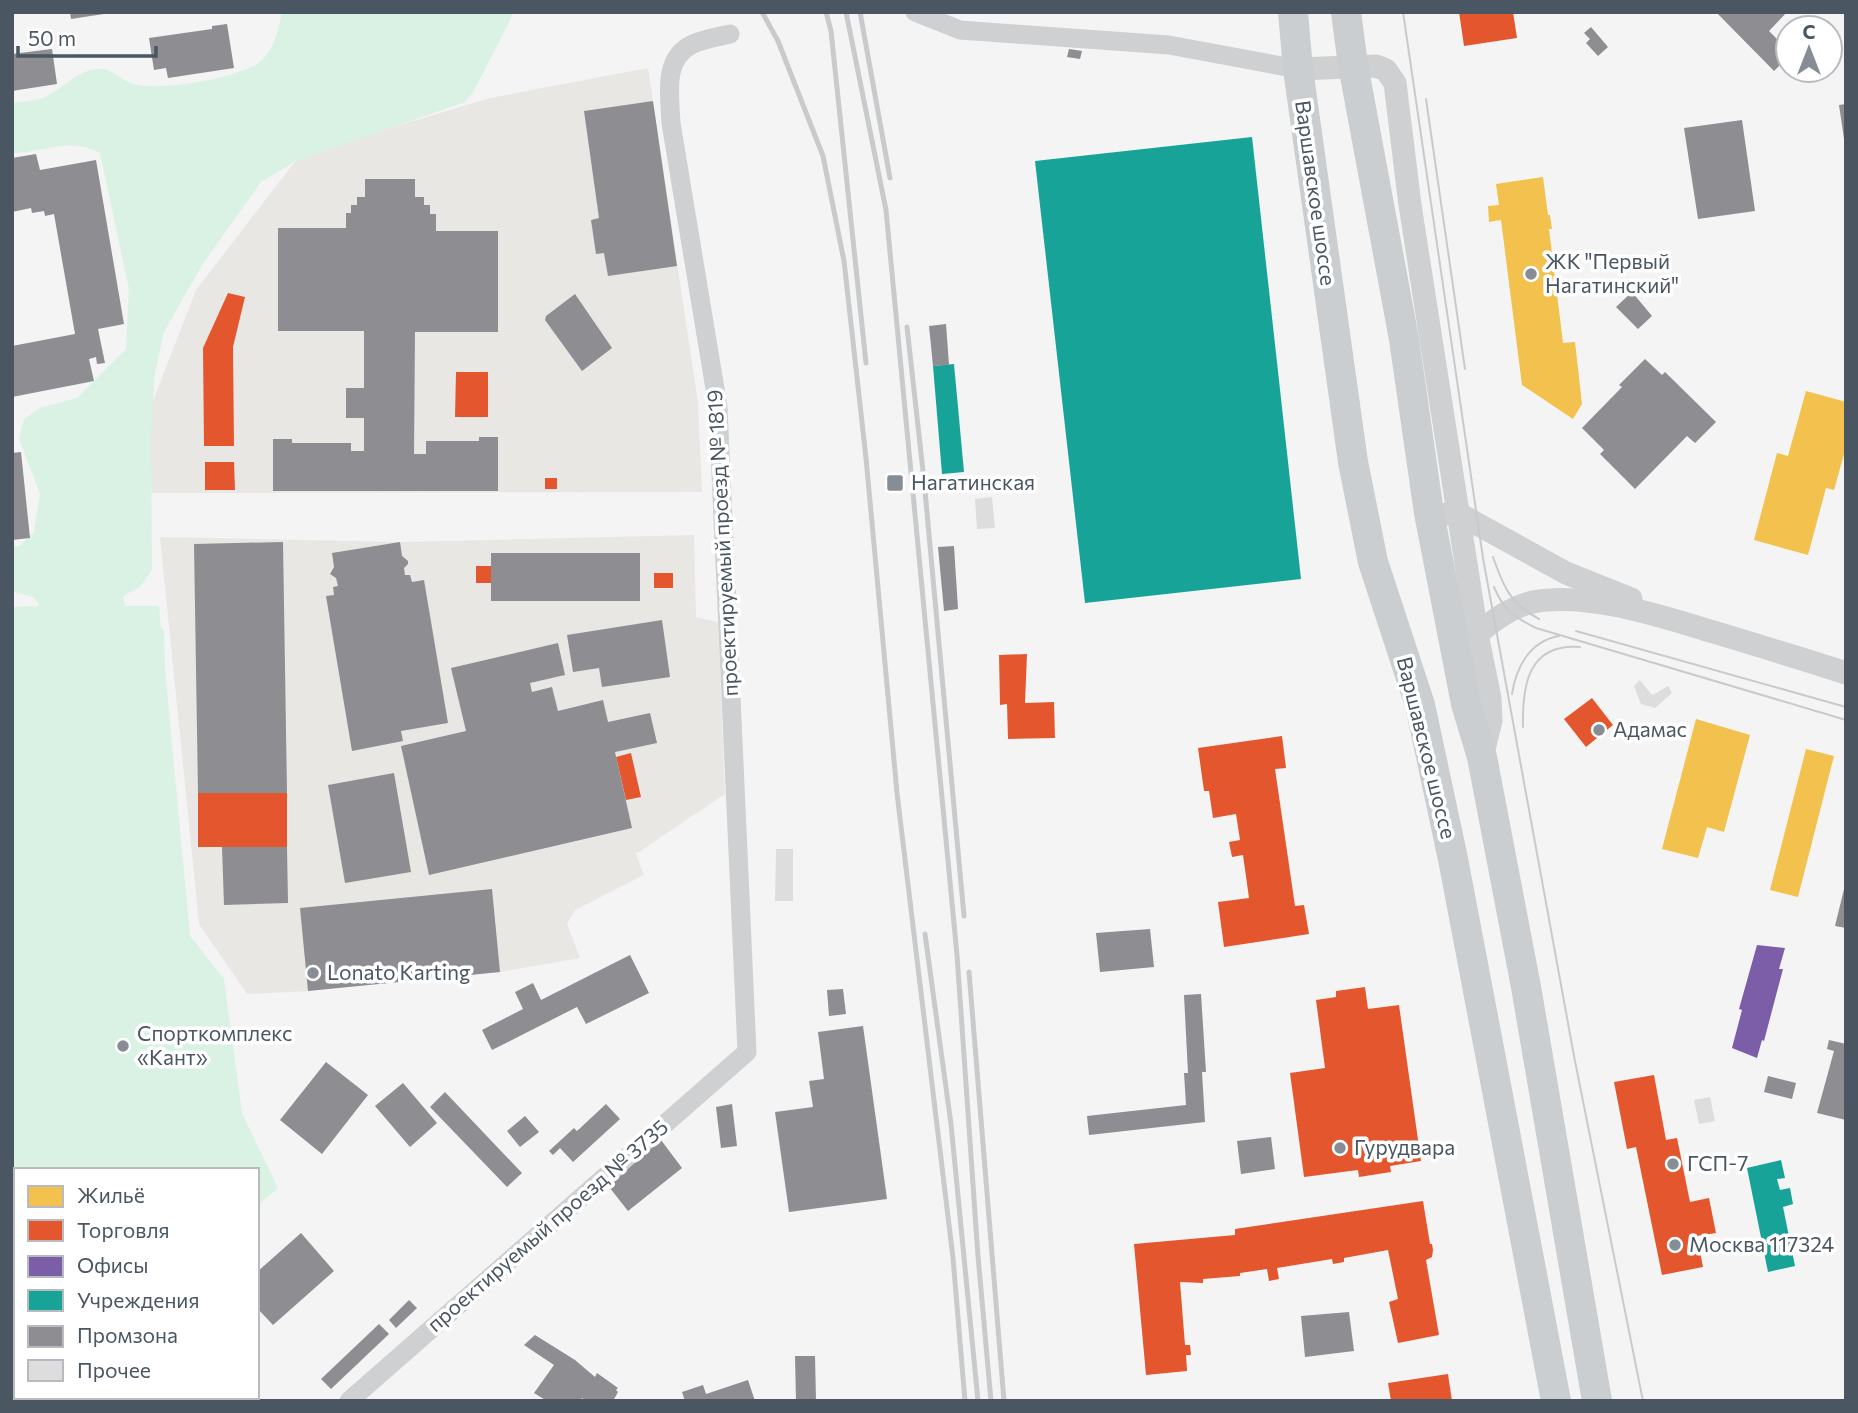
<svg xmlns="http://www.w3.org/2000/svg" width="1858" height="1413" font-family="Commissioner,sans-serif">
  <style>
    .commercial { fill: #e8e7e3 }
    .green { fill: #d9f2e3 }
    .homes { fill: #f2c14e }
    .shops { fill: #e4572e }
    .offices { fill: #7b5ea7 }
    .public { fill: #17a398 }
    .industry { fill: #8d8d92 }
    .building { fill: #ddddde }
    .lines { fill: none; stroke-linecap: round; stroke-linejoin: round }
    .minor { stroke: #ced0d2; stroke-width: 19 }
    .tertiary { stroke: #ced0d2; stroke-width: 23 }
    .primary { stroke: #caced1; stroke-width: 30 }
    .tram { stroke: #c9cacc; stroke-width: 2 }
    .rail { stroke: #c9cacc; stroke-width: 5 }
    .poi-dot { fill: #868d94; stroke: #fff; stroke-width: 2.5 }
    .labels { text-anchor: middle; stroke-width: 7; stroke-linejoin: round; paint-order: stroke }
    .street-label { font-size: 21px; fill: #4a5661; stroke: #fff }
    .poi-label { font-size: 21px; fill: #4a5661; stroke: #fff; text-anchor: start }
  </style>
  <rect width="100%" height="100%" fill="#f4f4f4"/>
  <g class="commercial">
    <path d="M648,68L698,403L702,492L152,493L144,424L196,290L300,155L490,98Z"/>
    <path d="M694,535L696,617L718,622L725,794L636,854L644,875L575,910L567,924L580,958L500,972L308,991L247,994L199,924L160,537L400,542Z"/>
  </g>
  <path class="green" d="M282,12H514L474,91L465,102L296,161L261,182L202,265L164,332L155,373L151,429L152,570L140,587L123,596L125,606H159L161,628L164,630L165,668L190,936L224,979L242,1113L278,1188L257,1206V1170H16V1397H29L25,1401H12V607L40,606L33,597L12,591V547L19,546L34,532L40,494L19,438L24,419L40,408L77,398L126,349L129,289L100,153C93,150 86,147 79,146C57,143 34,153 12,153V103C24,101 39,101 49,95C64,87 78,71 96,69C112,67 117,78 130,83C154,93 242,78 261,61C275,48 278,30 282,12Z"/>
  <g class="homes">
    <path d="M1543,177L1548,215H1550L1552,229H1549L1563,343L1575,342L1582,404L1573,419L1522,385L1501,220L1489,222L1488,206L1499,205L1496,184Z"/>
    <path d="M1806,391L1846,402V447L1834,490L1826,488L1808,555L1754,540L1777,453L1788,456Z"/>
    <path d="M1696,719L1750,735L1724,832L1707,827L1698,858L1662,849Z"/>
    <path d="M1806,749L1834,756L1798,897L1770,890Z"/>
  </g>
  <g class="shops">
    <path d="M1459,12H1513L1517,38L1464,46Z"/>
    <path d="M228,293L245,297L233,347L234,446H204L203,348Z"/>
    <path d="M456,372H488V417H455Z"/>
    <path d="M205,462H234L235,490H205Z"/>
    <rect x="545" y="478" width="12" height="11"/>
    <rect x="476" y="566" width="15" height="17"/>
    <rect x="654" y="573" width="19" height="15"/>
    <path d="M1027,654L1025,703L1054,702L1055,738L1008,739L1007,704L1000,705L999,655Z"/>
    <path d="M1592,698L1613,725L1586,747L1564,719Z"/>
    <path d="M1282,736L1286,768L1275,769L1295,906L1304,905L1309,934L1224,947L1218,902L1249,898L1243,855L1232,857L1229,842L1240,840L1236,814L1213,818L1209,791H1204L1198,748Z"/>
    <path d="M631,753L641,797L626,800L616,757Z"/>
    <rect x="198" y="793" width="89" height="54"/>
    <path d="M1365,987L1368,1009L1399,1005L1421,1161L1390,1166L1391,1172L1359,1177L1358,1170L1304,1177L1290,1073L1325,1068L1316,1000L1336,997V991Z"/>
    <path d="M1654,1075L1666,1140L1677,1138L1690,1202L1709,1198L1716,1233L1697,1236L1703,1267L1662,1275L1636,1147L1627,1149L1614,1082Z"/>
    <path d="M1423,1201L1430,1244H1432L1433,1250L1432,1257L1426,1260L1439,1335L1398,1343L1389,1302L1398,1299L1388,1250L1344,1258V1262L1333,1264L1332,1259L1277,1268L1279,1279L1269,1281L1267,1269L1240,1273V1276L1203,1279V1283L1180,1282L1185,1345H1190L1191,1355H1186L1187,1371L1146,1375L1134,1244L1235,1235V1229Z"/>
    <path d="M1448,1374L1452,1401H1391L1388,1383Z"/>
  </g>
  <path class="offices" d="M1757,945L1785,948L1779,969H1783L1764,1041L1762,1040L1757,1058L1732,1048L1742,1010L1739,1009Z"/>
  <g class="public">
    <path d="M1252,137L1301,579L1085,603L1035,161Z"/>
    <path d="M954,364L964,472L942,474L933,366Z"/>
    <path d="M1781,1160L1785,1178L1777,1179L1780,1190L1790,1188L1793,1204L1783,1207L1795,1266L1768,1272L1747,1168Z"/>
  </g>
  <g class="industry">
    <path d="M70,12H103L104,14L71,19Z"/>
    <path d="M1716,12H1787L1769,31L1788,50V68L1782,63L1774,71Z"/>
    <path d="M227,24L234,68L168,78L166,68L154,70L149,38L212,29V26Z"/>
    <path d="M1591,27L1608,47L1598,56L1586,43L1590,39L1584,33Z"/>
    <path d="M52,49L57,84L12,91V54Z"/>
    <path d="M1069,49L1082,51L1080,59L1067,57Z"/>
    <path d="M653,101L677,266L608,276L604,253L596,254L591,220L599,218L584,111Z"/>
    <path d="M1846,104V139H1844L1839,105Z"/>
    <path d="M1742,120L1755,211L1698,219L1684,128Z"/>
    <path d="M36,154L40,170L96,160L124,324L98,329L105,363L97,364L96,357L89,359L94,381L12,397V346L75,334L54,214L45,216L44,211L32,213L31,208L12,212V158Z"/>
    <path d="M365,179H415V197H424V205H430V214H436V231H498V332H415L414,454H426V441H479V437H498V491H273V439H292V443H351V451H364V418H346V388H364V331H278V228H346V213H351V205H357V197H365Z"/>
    <path d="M1632,292L1652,316L1638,329L1616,307Z"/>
    <path d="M575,294L612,348L582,371L545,320L546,316Z"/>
    <path d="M946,324L949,365L933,366L929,326Z"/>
    <path d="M1645,359L1662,375L1665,372L1716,422L1695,443L1687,436L1635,489L1600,454L1604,450L1582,428L1622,387L1619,385Z"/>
    <path d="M21,452L30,538L12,540V453Z"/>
    <path d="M283,542L287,793H198L194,544Z"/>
    <path d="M400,542L402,556L408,561V564L404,568L405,575H410L412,582L424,580L448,723L401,731L403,741L352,751L326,596L334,595L333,587L338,586L336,578L330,574L334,567L332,553Z"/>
    <path d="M954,546L958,609L944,611L938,547Z"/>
    <rect x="491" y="553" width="149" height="48"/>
    <path d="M662,620L670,677L602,687L599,668L573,672L567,635Z"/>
    <path d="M558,643L565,675L530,683L532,692L552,687L558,711L603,700L608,722L650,713L657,743L615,752L632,828L429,875L401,746L466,731L451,668Z"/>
    <path d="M394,773L411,872L345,883L328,785Z"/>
    <path d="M222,847H287L288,903L224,905Z"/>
    <path d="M1845,885H1846V928L1835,926Z"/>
    <path d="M492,889L500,972L308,991L300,908Z"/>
    <path d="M1150,929L1154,967L1100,972L1096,933Z"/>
    <path d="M630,955L649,993L586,1024L577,1007L492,1050L482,1030L523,1009L515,992L533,983L541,1000Z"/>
    <path d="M843,989L846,1014L829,1016L827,990Z"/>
    <path d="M1201,994L1206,1072H1202L1205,1122L1089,1135L1087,1116L1186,1105L1184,1073H1188L1184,995Z"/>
    <path d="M863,1026L887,1199L789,1212L775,1112L813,1107L809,1081L824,1079L818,1032Z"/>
    <path d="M1829,1040L1846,1044V1120L1817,1113L1834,1051L1827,1049Z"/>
    <path d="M326,1062L368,1095L322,1154L280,1120Z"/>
    <path d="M1768,1076L1796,1083L1792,1099L1764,1092Z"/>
    <path d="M403,1083L437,1123L410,1147L375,1106Z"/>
    <path d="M445,1092L522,1173L507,1187L430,1107Z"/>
    <path d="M606,1104L620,1119L573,1162L560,1148L553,1155L549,1151L574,1128L577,1131Z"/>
    <path d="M732,1104L737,1146L721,1148L716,1107Z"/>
    <path d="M525,1116L539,1132L520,1147L507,1131Z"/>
    <path d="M1271,1137L1275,1169L1241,1174L1237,1141Z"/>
    <path d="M661,1140L682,1168L628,1211L606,1183Z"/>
    <path d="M301,1233L334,1271L273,1325L257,1308V1272Z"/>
    <path d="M409,1300L417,1308L396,1328L389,1320Z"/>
    <path d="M1349,1312L1354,1351L1305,1357L1301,1316Z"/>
    <path d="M379,1324L389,1334L331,1389L321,1379Z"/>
    <path d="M535,1335L575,1360L595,1377L597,1373L618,1388L616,1390L618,1392L613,1401H586L582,1398L580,1401H547L534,1393L554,1365L524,1345Z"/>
    <path d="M795,1356H815L816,1401H796Z"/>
    <path d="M748,1380L755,1401H685L682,1392L703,1385L706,1394Z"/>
  </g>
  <g class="building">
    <path d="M992,497L995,528L977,529L975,499Z"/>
    <path d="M1640,680L1651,694L1653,695L1668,686L1672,693L1655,708L1641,704L1634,686Z"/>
    <path d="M776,849H793V901H775Z"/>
    <path d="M1710,1097L1715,1121L1699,1124L1694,1100Z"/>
  </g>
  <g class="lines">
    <g class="minor">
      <path d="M915,12L960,30L1169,45L1298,69"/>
      <path d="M349,1401L747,1052L718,407L671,123C670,96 662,58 693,44C704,39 718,37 730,34"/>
    </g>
    <g class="tertiary">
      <path d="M1298,69L1376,66L1386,70L1395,83L1410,205L1477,634L1490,698L1491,721L1482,757"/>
      <path d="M1447,514H1459L1566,573L1631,599"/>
      <path d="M1477,634C1494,620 1511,607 1533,602C1588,591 1663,617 1717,633C1760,646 1803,659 1846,673"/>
    </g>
    <g class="primary">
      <path d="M1293,12L1298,69L1353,462L1373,562L1420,705L1453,859L1556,1401"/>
      <path d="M1346,12L1353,65L1404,339L1429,513L1466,704L1482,757L1526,987L1597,1401"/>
    </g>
    <g class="tram">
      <path d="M1403,12L1483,558L1574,1056L1643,1401"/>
      <path d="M1426,99L1465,369"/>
      <path d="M1493,557C1504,588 1510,603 1539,619"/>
      <path d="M1494,587C1504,611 1514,617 1536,628L1846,720"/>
      <path d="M1576,631L1846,707"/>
      <path d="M1512,694C1516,667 1530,641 1559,636"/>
      <path d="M1523,727C1522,686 1528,643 1580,647"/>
    </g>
    <g class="rail">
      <path d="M762,12L778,41L823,156L844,261L866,458L897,793L953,1258L965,1401"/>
      <path d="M826,12L831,31L866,363"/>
      <path d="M846,12L886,210L957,955L978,1256L991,1401"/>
      <path d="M860,12L890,178"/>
      <path d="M907,327L924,480L964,916"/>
      <path d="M925,934L951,1124L978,1401"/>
      <path d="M969,972L1004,1401"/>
    </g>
  </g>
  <g class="poi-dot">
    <circle cx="1531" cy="274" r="7"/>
    <rect x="886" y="474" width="18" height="18" rx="3.5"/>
    <circle cx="1599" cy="730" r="7"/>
    <circle cx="313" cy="973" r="7"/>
    <circle cx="123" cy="1046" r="7"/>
    <circle cx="1340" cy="1148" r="7"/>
    <circle cx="1673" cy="1164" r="7"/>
    <circle cx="1675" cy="1245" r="7"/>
  </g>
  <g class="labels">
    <g class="street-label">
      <text transform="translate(1315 193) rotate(82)" y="7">Варшавское шоссе</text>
      <text transform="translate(723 543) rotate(-93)" y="7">проектируемый проезд № 1819</text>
      <text transform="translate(1426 748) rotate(76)" y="7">Варшавское шоссе</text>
      <text transform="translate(548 1226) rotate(-41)" y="7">проектируемый проезд № 3735</text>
    </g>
    <g class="poi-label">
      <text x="1545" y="269">ЖК "Первый<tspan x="1545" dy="24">Нагатинский"</tspan></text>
      <text x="911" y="490">Нагатинская</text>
      <text x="1613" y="737">Адамас</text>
      <text x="327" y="980">Lonato Karting</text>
      <text x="137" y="1041">Спорткомплекс<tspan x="137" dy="24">«Кант»</tspan></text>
      <text x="1354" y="1155">Гурудвара</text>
      <text x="1687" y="1171">ГСП-7</text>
      <text x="1689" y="1252">Москва 117324</text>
    </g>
  </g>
  <rect width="1858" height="1413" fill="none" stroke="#4a5661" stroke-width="28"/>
  <rect x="14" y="1168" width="245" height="231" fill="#ffffff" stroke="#b7bbc0" stroke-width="2"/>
  <rect x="28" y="1186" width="35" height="21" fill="#f2c14e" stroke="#b7bbc0" stroke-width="2"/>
  <text x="77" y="1203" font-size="21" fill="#4a5661">Жильё</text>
  <rect x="28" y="1220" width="35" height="21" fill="#e4572e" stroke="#b7bbc0" stroke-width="2"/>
  <text x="77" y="1238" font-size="21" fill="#4a5661">Торговля</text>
  <rect x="28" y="1256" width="35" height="21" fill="#7b5ea7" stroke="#b7bbc0" stroke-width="2"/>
  <text x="77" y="1273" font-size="21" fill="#4a5661">Офисы</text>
  <rect x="28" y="1290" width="35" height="21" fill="#17a398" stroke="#b7bbc0" stroke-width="2"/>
  <text x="77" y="1308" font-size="21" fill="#4a5661">Учреждения</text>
  <rect x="28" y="1326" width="35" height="21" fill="#8d8d92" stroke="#b7bbc0" stroke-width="2"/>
  <text x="77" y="1343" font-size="21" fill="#4a5661">Промзона</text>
  <rect x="28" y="1360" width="35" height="21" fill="#ddddde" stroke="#b7bbc0" stroke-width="2"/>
  <text x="77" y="1378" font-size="21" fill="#4a5661">Прочее</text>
  <g transform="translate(1809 49)"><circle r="33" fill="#ffffff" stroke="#b7bbc0" stroke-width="2"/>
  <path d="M0-5L12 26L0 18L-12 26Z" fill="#868d94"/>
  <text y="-10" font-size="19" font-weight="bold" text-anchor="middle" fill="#4a5661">С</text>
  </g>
  <path d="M18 46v10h138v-10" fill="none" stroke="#4a5661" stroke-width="3.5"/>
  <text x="28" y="46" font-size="21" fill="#4a5661" stroke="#ffffff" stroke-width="5" paint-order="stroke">50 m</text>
</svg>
